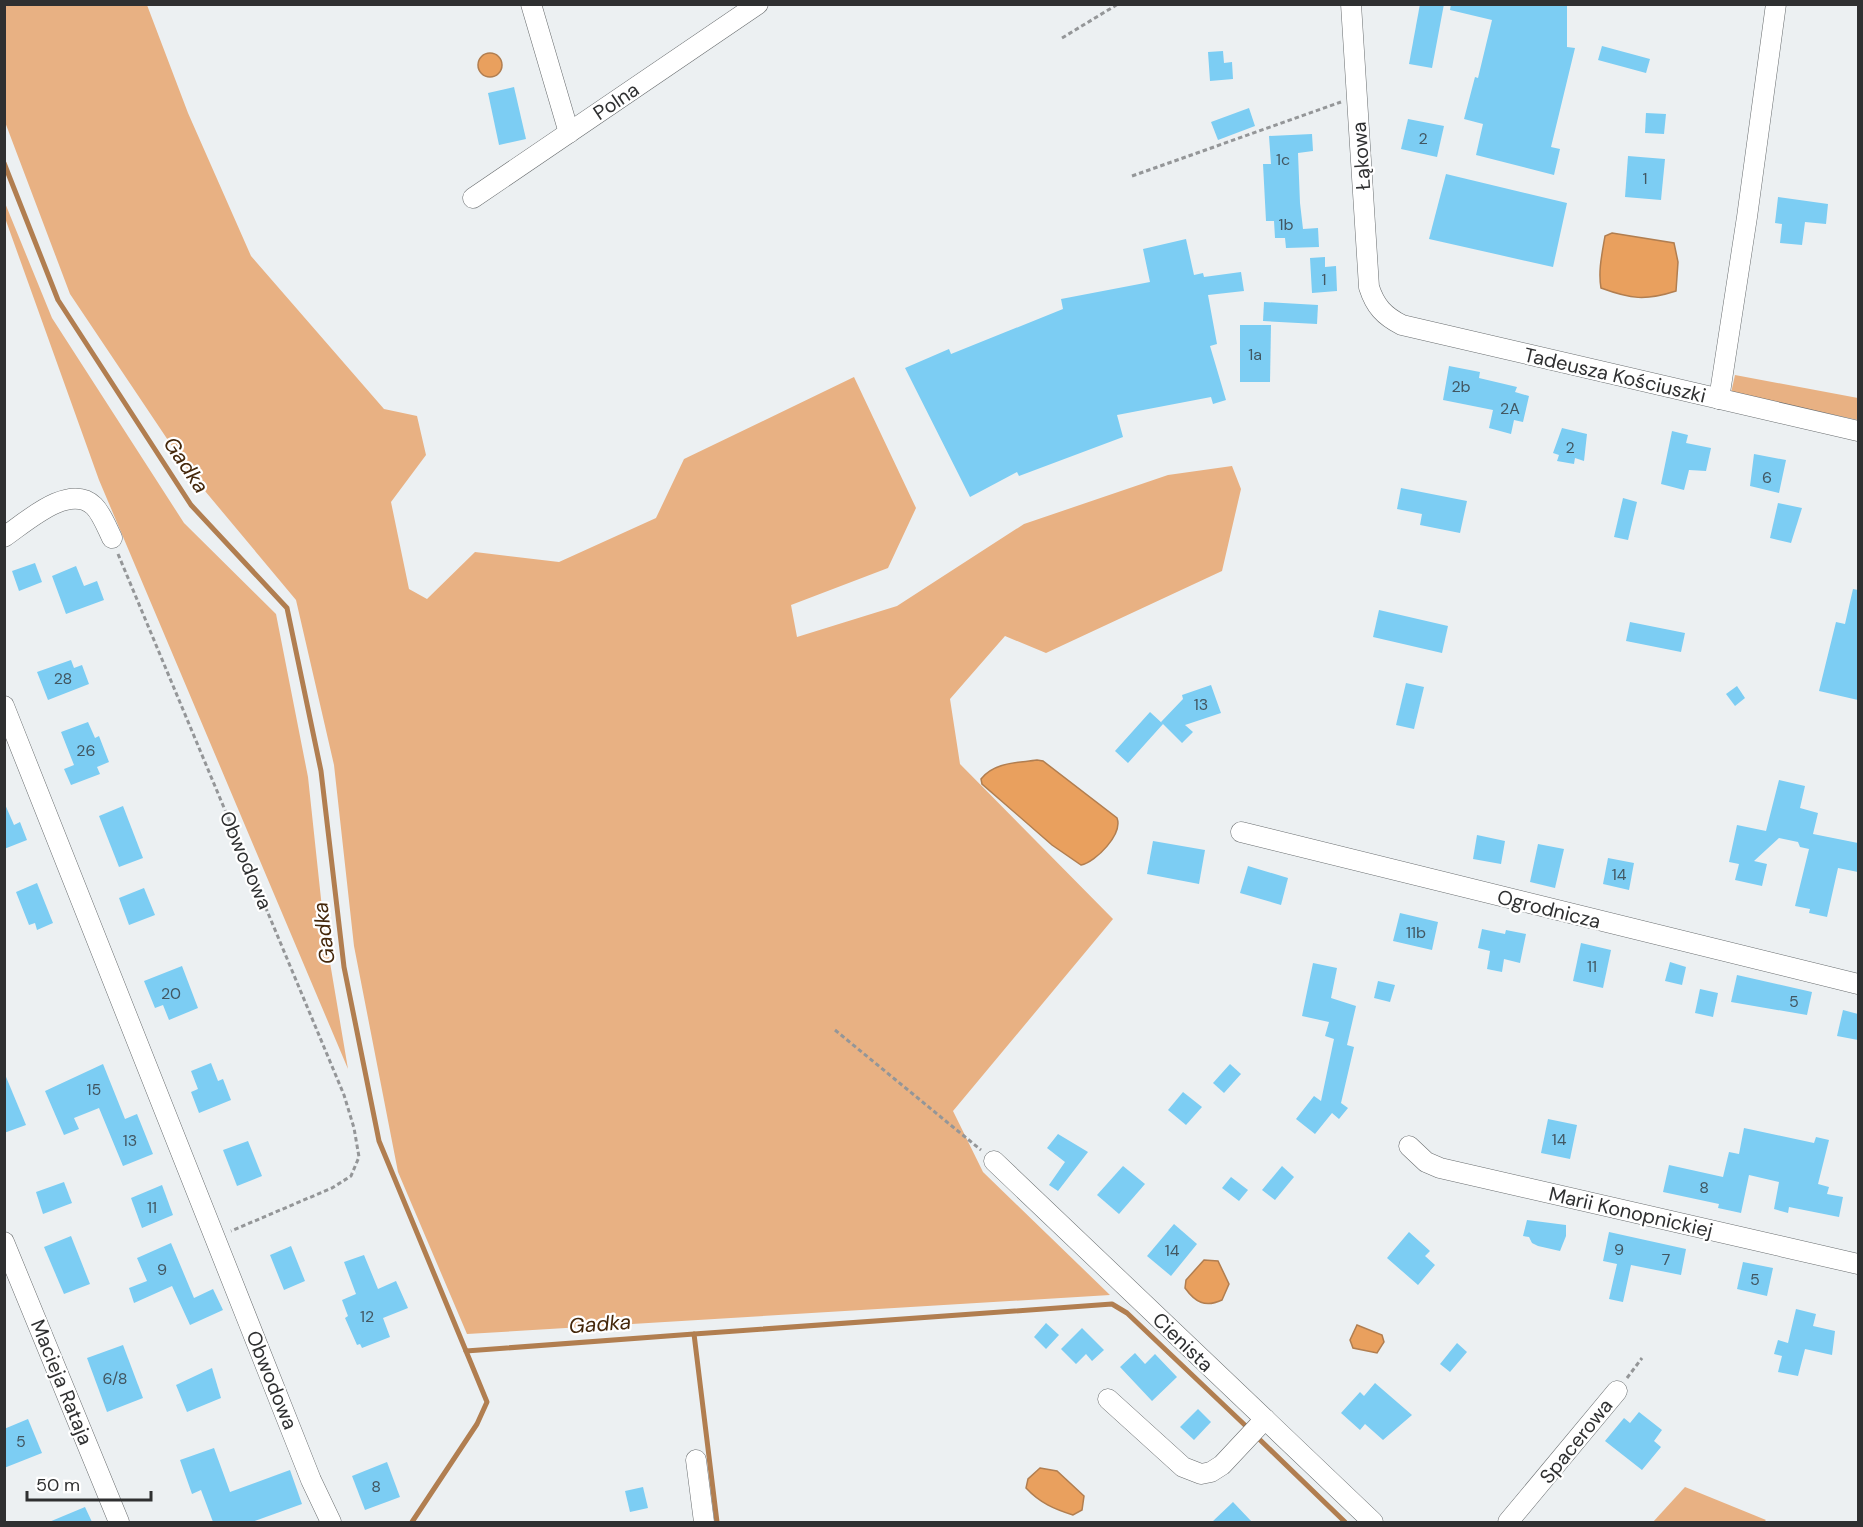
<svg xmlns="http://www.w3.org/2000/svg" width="1863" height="1527" font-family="'DM Sans',sans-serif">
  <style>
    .green { fill: #e8b183 }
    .water { fill: #e9a05e; stroke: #b17e50; stroke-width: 1.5 }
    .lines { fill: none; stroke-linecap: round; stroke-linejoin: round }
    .stream { stroke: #b17e50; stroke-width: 5 }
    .building { fill: #7ccdf3 }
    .street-casing { stroke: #696d6f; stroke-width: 21 }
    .path { stroke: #949698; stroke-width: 3; stroke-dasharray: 4.5 3; stroke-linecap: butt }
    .street { stroke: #fff; stroke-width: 20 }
    .labels { text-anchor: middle; stroke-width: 4.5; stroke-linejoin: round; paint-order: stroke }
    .number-label { font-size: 16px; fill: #425762 }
    .street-label { font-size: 20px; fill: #2f3031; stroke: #fff }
    .water-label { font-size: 21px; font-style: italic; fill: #44270a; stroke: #fff }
  </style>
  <rect width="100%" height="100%" fill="#ecf0f2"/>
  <g class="green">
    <path d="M5,4L147,5L188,113L251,256L384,409L417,416L426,455L391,502L409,589L427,599L475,552L559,562L656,518L684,459L854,377L916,508L888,568L791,605L797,637L897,606L1024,524L1168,475L1232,466L1241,489L1222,571L1046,653L1005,636L950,699L960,764L1113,919L953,1111L983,1172L1110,1295L467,1334L398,1172L354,946L334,765L296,600L190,473L70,294L5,122Z"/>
    <path d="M5,203L52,318L184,523L276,614L308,777L324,927L348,1069L99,480L5,218Z"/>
    <path d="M1735,375L1858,398V420L1731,393Z"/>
    <path d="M1685,1487L1766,1520L1764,1522H1653Z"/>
  </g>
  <g class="water">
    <circle cx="490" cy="65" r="12"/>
    <path d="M1612,233L1674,243L1678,262L1676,291C1645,301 1631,299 1601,288C1598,271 1602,254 1605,236Z"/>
    <path d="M1037,760L1043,761L1117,818C1123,834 1096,862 1081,865L1052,845L982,784L981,779C994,762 1017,763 1037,760Z"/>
    <path d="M1204,1260L1218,1261L1229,1284L1222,1300C1205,1308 1195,1302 1185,1288L1186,1280Z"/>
    <path d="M1357,1325L1382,1335L1384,1342L1377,1353L1353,1348L1350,1340Z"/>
    <path d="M1040,1468L1057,1471L1084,1496L1082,1510L1073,1515C1054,1509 1040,1503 1026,1488L1028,1479Z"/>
  </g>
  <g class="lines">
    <g class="stream">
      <path d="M4,163L58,300L191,505L287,608L321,771L344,967L379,1141L466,1351L694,1334L717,1522"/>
      <path d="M694,1334L1112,1304L1127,1313L1249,1429"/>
      <path d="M1256,1436L1345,1522"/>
      <path d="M412,1522L477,1424L487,1402L466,1351"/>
    </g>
  </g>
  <g class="building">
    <path d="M1420,4H1444L1432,68L1409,64Z"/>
    <path d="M1451,4H1567V47L1575,48L1551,147L1560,149L1554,175L1476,155L1483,124L1464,119L1475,77L1478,78L1492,20L1450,10Z"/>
    <path d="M1602,46L1650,59L1646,73L1598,60Z"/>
    <path d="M1223,51L1224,63L1232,62L1233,79L1210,81L1208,52Z"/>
    <path d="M514,87L526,139L499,145L488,93Z"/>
    <path d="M1249,108L1255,126L1218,140L1211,122Z"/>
    <path d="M1646,113L1666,114L1664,134L1645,133Z"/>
    <path d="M1408,119L1444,126L1437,157L1401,149Z"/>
    <path d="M1312,134L1313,151L1298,153L1300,203L1303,229L1318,228L1319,247L1286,248L1285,238H1275L1274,221H1266L1263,164H1271L1269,136Z"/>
    <path d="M1628,156L1665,159L1661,200L1625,197Z"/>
    <path d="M1446,174L1567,203L1553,267L1429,239Z"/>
    <path d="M1778,197L1828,204L1826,224L1805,222L1802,245L1780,243L1782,224L1775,223Z"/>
    <path d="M1186,239L1194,275L1203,273L1204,277L1241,272L1244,291L1208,295L1217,344L1210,346L1226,400L1213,404L1211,397L1117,415L1123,437L1019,476L1017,472L970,497L905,368L949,349L951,354L1063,309L1061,299L1150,282L1143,249Z"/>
    <path d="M1325,257V267L1336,266L1337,291L1312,293L1310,258Z"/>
    <path d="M1264,302L1318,305L1317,324L1263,321Z"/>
    <path d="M1240,325H1271L1270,382H1240Z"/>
    <path d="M1449,366L1480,372L1479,378L1517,387L1515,392L1529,396L1523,422L1514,420L1511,434L1489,428L1493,410L1443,400Z"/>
    <path d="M1562,428L1587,434L1584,461L1575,458L1574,464L1557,461L1559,455L1553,453Z"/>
    <path d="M1672,431L1688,435L1686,443L1711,448L1706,471L1689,470L1684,490L1661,484Z"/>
    <path d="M1754,454L1786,460L1779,493L1750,486Z"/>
    <path d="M1401,488L1467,501L1460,533L1420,525L1422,514L1397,509Z"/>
    <path d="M1623,498L1637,502L1628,540L1614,537Z"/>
    <path d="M1778,503L1802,508L1791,543L1770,538Z"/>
    <path d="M35,563L42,582L19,591L12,571Z"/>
    <path d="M76,566L84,586L97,581L104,600L66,614L52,576Z"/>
    <path d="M1853,589L1858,590V700L1819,691L1836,622L1845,624Z"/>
    <path d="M1379,610L1448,626L1442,653L1373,637Z"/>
    <path d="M1630,622L1685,633L1681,652L1626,641Z"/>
    <path d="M71,660L74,668L82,665L89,684L48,700L37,672Z"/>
    <path d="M1406,683L1424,687L1414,729L1396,725Z"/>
    <path d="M1211,685L1221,713L1185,725L1193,732L1182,743L1163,724L1128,763L1115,751L1150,712L1163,724L1161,722L1183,699L1182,695Z"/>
    <path d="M1737,686L1745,698L1735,706L1726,694Z"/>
    <path d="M88,722L95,738L99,736L109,762L97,767L100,774L71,785L64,769L74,765L61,732Z"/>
    <path d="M1779,780L1805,786L1800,808L1818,813L1813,834L1858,843V872L1838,868L1827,917L1809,913L1810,909L1795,906L1809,849L1800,847L1798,842L1779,838L1754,861L1767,864L1762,886L1735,880L1739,864L1729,862L1737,825L1766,831Z"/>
    <path d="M4,802L14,825L20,822L27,840L4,849Z"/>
    <path d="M123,806L143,858L119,867L99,816Z"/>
    <path d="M1477,835L1505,841L1501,864L1473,859Z"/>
    <path d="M1153,841L1205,850L1199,884L1147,874Z"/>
    <path d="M1538,844L1564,849L1555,888L1530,882Z"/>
    <path d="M1608,858L1634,863L1629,890L1603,884Z"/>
    <path d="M1248,866L1288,878L1281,905L1240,893Z"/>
    <path d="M37,883L53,923L37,930L35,923L29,925L16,892Z"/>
    <path d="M144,888L155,915L129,925L119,898Z"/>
    <path d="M1400,913L1438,922L1432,950L1393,941Z"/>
    <path d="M1482,929L1505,934L1506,930L1526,934L1520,963L1504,959L1502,972L1487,969L1490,951L1478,948Z"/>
    <path d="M1581,943L1611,950L1603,988L1573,981Z"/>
    <path d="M1670,962L1686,967L1682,985L1665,981Z"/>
    <path d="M1313,963L1337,968L1331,998L1356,1006L1347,1045L1354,1047L1341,1103L1348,1108L1339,1119L1332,1113L1315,1134L1296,1119L1314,1096L1321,1101L1334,1039L1325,1036L1329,1022L1302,1016Z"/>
    <path d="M182,966L198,1008L169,1020L163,1005L155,1008L144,981Z"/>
    <path d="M1737,975L1812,992L1807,1015L1731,1002Z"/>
    <path d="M1378,981L1395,985L1390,1002L1374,998Z"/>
    <path d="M1700,989L1718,993L1713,1017L1695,1013Z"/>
    <path d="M1843,1010L1858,1014V1040L1837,1036Z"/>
    <path d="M211,1063L218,1081L223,1079L231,1100L199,1113L191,1092L198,1089L191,1071Z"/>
    <path d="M103,1064L125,1119L137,1114L153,1154L123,1166L99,1108L74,1118L79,1129L64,1135L45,1091Z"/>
    <path d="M1230,1064L1241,1074L1224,1093L1213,1083Z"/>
    <path d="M4,1072L26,1125L4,1133Z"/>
    <path d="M1183,1092L1202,1107L1186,1125L1168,1110Z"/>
    <path d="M1548,1119L1577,1125L1570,1159L1541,1153Z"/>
    <path d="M1744,1128L1814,1143L1816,1137L1829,1140L1818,1184L1829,1187L1827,1194L1843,1197L1839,1217L1789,1207L1788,1213L1774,1209L1779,1182L1749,1175L1741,1213L1718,1208L1719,1204L1663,1192L1669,1165L1723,1177L1729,1152L1739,1154Z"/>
    <path d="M1058,1134L1088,1152L1058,1191L1049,1185L1065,1162L1047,1148Z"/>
    <path d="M248,1141L262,1176L237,1186L223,1150Z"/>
    <path d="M1123,1166L1145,1184L1119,1214L1097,1195Z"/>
    <path d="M1282,1166L1294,1177L1275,1200L1262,1190Z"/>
    <path d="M1231,1177L1248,1190L1239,1201L1222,1188Z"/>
    <path d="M64,1182L72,1203L43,1214L36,1192Z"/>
    <path d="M162,1185L173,1215L142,1228L131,1198Z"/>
    <path d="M1527,1220L1566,1225V1236L1560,1251L1538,1246L1532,1243L1529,1237L1523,1236Z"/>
    <path d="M1174,1224L1197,1244L1171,1276L1147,1256Z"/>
    <path d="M1409,1232L1430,1251L1425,1256L1435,1265L1418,1285L1387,1258Z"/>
    <path d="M1609,1232L1686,1249L1681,1275L1631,1265L1623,1302L1609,1299L1617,1264L1603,1261Z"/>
    <path d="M71,1236L90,1284L64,1294L44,1247Z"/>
    <path d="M171,1243L194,1298L213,1289L223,1310L190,1325L172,1286L134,1303L129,1288L147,1281L137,1258Z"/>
    <path d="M291,1246L305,1281L284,1290L270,1255Z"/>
    <path d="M364,1255L378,1289L396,1281L408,1308L383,1318L390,1337L362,1348L360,1344L357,1345L345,1318L348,1316L342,1300L356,1294L344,1262Z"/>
    <path d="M1743,1262L1773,1268L1767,1296L1737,1289Z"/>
    <path d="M1796,1309L1816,1314L1813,1326L1835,1331L1832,1355L1805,1349L1798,1376L1778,1372L1782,1356L1774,1354L1778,1340L1788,1343Z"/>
    <path d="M1046,1323L1059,1335L1046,1349L1034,1337Z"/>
    <path d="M1082,1328L1104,1350L1092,1361L1086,1354L1076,1364L1061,1349Z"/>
    <path d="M1457,1343L1467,1352L1450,1372L1440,1364Z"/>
    <path d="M123,1345L143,1398L107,1412L87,1358Z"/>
    <path d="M1135,1353L1145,1364L1155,1354L1177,1377L1152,1401L1120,1367Z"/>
    <path d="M212,1368L221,1398L187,1412L176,1385Z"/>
    <path d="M1375,1383L1412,1415L1383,1440L1365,1424L1360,1430L1341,1413L1360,1392L1364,1396Z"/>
    <path d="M1198,1409L1211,1422L1194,1440L1180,1427Z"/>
    <path d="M1639,1412L1662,1430L1654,1441L1661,1447L1642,1470L1605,1441L1624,1418L1630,1423Z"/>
    <path d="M28,1419L42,1453L4,1468V1429Z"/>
    <path d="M214,1448L230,1492L290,1470L302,1504L252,1522H213L201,1490L192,1494L180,1460Z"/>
    <path d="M387,1462L400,1497L365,1510L352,1476Z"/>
    <path d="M643,1487L648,1508L630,1512L625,1491Z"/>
    <path d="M1233,1502L1252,1522H1212Z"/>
    <path d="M85,1507L92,1522H49Z"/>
  </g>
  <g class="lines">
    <defs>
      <g id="street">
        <path d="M531,4L569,133"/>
        <path d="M1351,4L1369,287C1375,306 1384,316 1402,325L1858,431"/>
        <path d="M473,198L758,4"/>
        <path d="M1719,399L1747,217L1776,4"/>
        <path d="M4,537C25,523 69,482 94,506C102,514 107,528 112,538"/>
        <path d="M4,706L311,1480L331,1522"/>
        <path d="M1241,832L1858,984"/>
        <path d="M1409,1146L1426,1162L1440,1168L1858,1264"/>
        <path d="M994,1161L1373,1522"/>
        <path d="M4,1242L119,1522"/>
        <path d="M1108,1399L1183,1467L1201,1474L1211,1472L1222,1465L1265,1419"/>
        <path d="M696,1460L704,1522"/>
        <path d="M1508,1522L1617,1391"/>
      </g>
    </defs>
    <use href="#street" class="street-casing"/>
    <g class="path">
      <path d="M1062,38L1118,4"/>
      <path d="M1132,176L1341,102"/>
      <path d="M118,554L344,1095L354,1128L359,1157L351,1176L332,1188L231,1231"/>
      <path d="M835,1030L981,1150"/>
      <path d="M1627,1378L1642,1358"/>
    </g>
    <use href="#street" class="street"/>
  </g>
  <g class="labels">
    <g class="number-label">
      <text x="1423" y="144">2</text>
      <text x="1283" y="165">1c</text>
      <text x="1645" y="184">1</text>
      <text x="1286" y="230">1b</text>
      <text x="1324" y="285">1</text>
      <text x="1255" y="360">1a</text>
      <text x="1461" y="392">2b</text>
      <text x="1510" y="414">2A</text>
      <text x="1570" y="453">2</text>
      <text x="1767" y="483">6</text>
      <text x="63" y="684">28</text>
      <text x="1201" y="710">13</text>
      <text x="86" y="756">26</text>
      <text x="1619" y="880">14</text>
      <text x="1416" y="938">11b</text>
      <text x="1592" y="972">11</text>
      <text x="171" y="999">20</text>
      <text x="1794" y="1007">5</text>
      <text x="94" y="1095">15</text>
      <text x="1559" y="1145">14</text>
      <text x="130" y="1146">13</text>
      <text x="1704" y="1193">8</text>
      <text x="152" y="1213">11</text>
      <text x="1619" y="1255">9</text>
      <text x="1172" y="1256">14</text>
      <text x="1666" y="1265">7</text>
      <text x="162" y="1275">9</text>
      <text x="1755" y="1285">5</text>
      <text x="367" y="1322">12</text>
      <text x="115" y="1384">6/8</text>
      <text x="21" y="1447">5</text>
      <text x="376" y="1492">8</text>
    </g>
    <g class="street-label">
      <text transform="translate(616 101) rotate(-34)" y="7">Polna</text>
      <text transform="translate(1361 156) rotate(-94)" y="7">Łąkowa</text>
      <text transform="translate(1615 375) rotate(13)" y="7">Tadeusza Kościuszki</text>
      <text transform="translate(246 860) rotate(67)" y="7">Obwodowa</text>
      <text transform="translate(1549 909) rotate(14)" y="7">Ogrodnicza</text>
      <text transform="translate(1631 1212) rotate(13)" y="7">Marii Konopnickiej</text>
      <text transform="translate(1183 1342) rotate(44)" y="7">Cienista</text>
      <text transform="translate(272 1380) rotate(68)" y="7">Obwodowa</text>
      <text transform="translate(62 1382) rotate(68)" y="7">Macieja Rataja</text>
      <text transform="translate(1576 1441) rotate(-51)" y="7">Spacerowa</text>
    </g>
    <g class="water-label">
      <text transform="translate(186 465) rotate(56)" y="7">Gadka</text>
      <text transform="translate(324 933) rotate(-97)" y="7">Gadka</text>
      <text transform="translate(600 1324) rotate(-4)" y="7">Gadka</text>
    </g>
  </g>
  <rect width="1863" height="1527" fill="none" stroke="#2f3031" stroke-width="12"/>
  <path d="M27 1491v9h124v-9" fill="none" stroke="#2f3031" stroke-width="3"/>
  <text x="36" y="1491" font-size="18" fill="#2f3031" stroke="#ffffff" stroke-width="4.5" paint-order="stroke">50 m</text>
</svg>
